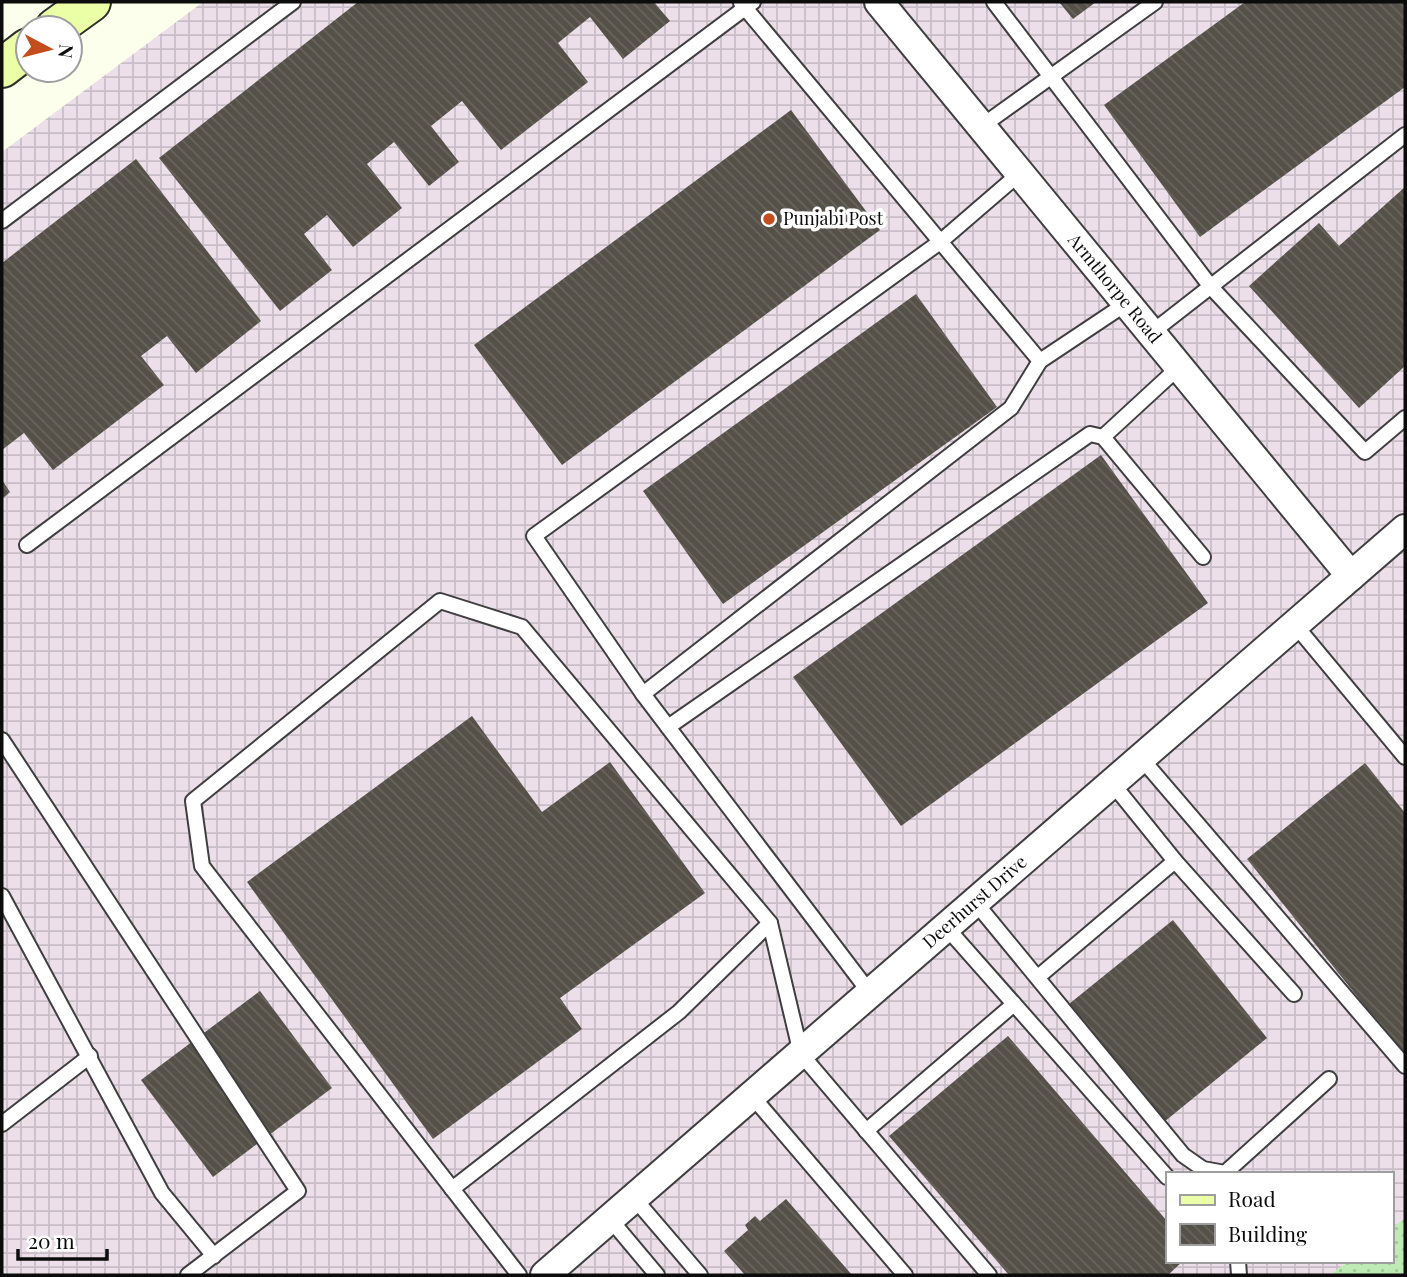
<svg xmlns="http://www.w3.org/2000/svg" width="1407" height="1277" font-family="'Playfair Display',serif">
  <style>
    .industrial { fill: url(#industrial-grid) }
    .park { fill: url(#park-dots) }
    .building { fill: url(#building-back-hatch) }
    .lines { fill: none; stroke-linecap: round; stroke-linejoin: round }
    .service-casing { stroke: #3f3f3f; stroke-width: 18 }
    .minor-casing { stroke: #3f3f3f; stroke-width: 32 }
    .secondary-casing { stroke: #2e2e2e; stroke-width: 42 }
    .service { stroke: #fff; stroke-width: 14 }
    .minor { stroke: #fff; stroke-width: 28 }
    .secondary { stroke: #ebffa6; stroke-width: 38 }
    .poi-dot { fill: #c34d1d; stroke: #fff; stroke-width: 2.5 }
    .labels { text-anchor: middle; stroke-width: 7; stroke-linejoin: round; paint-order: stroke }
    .poi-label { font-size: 18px; fill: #0c0c0c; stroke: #fff; text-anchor: start }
    .street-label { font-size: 18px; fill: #0c0c0c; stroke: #fff }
  </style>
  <defs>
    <pattern id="industrial-grid" width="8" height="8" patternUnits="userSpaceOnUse" patternTransform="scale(1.75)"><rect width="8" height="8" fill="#ecdfe9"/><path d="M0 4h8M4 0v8" fill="none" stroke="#c9bec7"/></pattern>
    <pattern id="park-dots" width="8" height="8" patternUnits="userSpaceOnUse" patternTransform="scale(1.75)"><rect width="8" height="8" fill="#bdebb3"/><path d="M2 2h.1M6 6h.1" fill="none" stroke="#a1c899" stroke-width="1.8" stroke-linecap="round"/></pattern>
    <pattern id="building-back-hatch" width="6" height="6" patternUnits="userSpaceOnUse" patternTransform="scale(1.75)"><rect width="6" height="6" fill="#555148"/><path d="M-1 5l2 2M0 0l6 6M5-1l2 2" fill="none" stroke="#68655e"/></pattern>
  </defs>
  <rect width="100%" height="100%" fill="#fcffeb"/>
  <path class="industrial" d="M203,2H1405V1218L1391,1229V1174H1167V1261H1349L1330,1275H2V152Z"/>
  <path class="park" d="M1405,1218V1275H1330L1349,1261H1391V1229Z"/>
  <g class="building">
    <path d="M358,2H654L670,21L623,59L590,17L558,43L588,82L501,150L462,101L431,126L459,162L429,186L394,142L367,164L402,208L353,247L327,215L304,234L332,270L280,311L159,158Z"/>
    <path d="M1059,2H1096L1073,19Z"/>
    <path d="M1245,2H1405V87L1200,237L1104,105Z"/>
    <path d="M791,110L880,230L562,465L474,345Z"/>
    <path d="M136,159L261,321L196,373L167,336L141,356L164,385L53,470L24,433L2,450V263Z"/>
    <path d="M1405,187V366L1359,408L1249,286L1319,223L1339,246Z"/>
    <path d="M916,294L997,407L723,604L643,491Z"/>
    <path d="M1101,455L1208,603L901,826L793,677Z"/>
    <path d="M2,480L10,492L2,499Z"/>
    <path d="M472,716L542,812L610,762L705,893L560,998L582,1029L433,1139L247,882Z"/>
    <path d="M1365,763L1405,813V1056L1247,859Z"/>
    <path d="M1173,920L1267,1038L1164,1122L1069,1004Z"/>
    <path d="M260,991L332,1088L213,1177L141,1080Z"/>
    <path d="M1008,1036L1167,1221V1261H1183L1168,1275H1009L889,1136Z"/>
    <path d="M786,1199L852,1275H745L724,1251L748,1230L745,1225L755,1216L760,1221Z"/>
  </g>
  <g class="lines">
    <defs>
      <g id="service">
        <path d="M994,2L1211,287L1365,452L1405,418"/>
        <path d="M741,3L1040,361"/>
        <path d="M982,126L1155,2"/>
        <path d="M2,221L293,2"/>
        <path d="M1151,333L1405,135"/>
        <path d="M1103,437L1179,367"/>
        <path d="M27,545L753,2"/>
        <path d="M1296,626L1405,757"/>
        <path d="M643,694L1011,408L1040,361L1127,303"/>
        <path d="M668,727L1090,434L1103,437L1203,557"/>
        <path d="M2,740L298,1191L188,1275"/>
        <path d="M1141,758L1405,1066"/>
        <path d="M1175,861L1294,994"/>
        <path d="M2,896L162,1193L214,1256"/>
        <path d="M975,902L1183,1155L1203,1169L1225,1173L1329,1079"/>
        <path d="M946,927L1167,1177"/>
        <path d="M1038,977L1175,861L1112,783"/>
        <path d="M870,993L643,694L534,536L940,242L1020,173"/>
        <path d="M752,1096L905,1275"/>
        <path d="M2,1124L90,1056"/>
        <path d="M866,1131L1014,1004"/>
        <path d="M452,1189L679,1012L770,923"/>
        <path d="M634,1198L700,1275"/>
        <path d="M610,1219L657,1275"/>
        <path d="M1238,1261L1239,1275"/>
        <path d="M519,1275L202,866L193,801L440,601L522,627L770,923L801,1054L989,1275"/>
      </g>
      <g id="minor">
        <path id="s1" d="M879,2L1351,576"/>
        <path id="s2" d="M545,1275L1405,529"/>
      </g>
      <g id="secondary">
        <path d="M55,28L91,2"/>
        <path d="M2,68L28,48"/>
      </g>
    </defs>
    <use href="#service" class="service-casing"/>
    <use href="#minor" class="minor-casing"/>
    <use href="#secondary" class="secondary-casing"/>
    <use href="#service" class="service"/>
    <use href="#minor" class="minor"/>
    <use href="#secondary" class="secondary"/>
  </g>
  <circle class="poi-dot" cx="769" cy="219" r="7"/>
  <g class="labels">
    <g class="poi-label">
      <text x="783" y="225">Punjabi Post</text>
    </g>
    <g class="street-label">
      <text dy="6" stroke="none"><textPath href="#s1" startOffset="371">Armthorpe Road</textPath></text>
      <text dy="6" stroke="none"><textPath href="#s2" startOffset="569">Deerhurst Drive</textPath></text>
    </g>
  </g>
  <rect width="1407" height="1277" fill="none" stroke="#0c0c0c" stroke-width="7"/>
  <rect x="1166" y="1172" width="228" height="91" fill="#ffffff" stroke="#9e9e9e" stroke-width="2"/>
  <rect x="1180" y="1195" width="35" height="10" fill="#ebffa6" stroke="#9e9e9e" stroke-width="2"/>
  <text x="1228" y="1207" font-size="21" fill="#0c0c0c">Road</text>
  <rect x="1180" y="1224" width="35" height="21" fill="url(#building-back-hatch)" stroke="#9e9e9e" stroke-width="2"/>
  <text x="1228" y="1242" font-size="21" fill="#0c0c0c">Building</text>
  <g transform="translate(49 49) rotate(97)"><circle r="33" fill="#ffffff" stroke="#9e9e9e" stroke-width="2"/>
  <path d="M0-5L12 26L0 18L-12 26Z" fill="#c34d1d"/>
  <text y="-10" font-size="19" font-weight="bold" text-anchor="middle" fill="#0c0c0c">N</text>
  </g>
  <path d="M18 1249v10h89v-10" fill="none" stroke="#0c0c0c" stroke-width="3.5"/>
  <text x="28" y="1249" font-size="21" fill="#0c0c0c" stroke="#ffffff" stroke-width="5" paint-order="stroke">20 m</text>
</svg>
